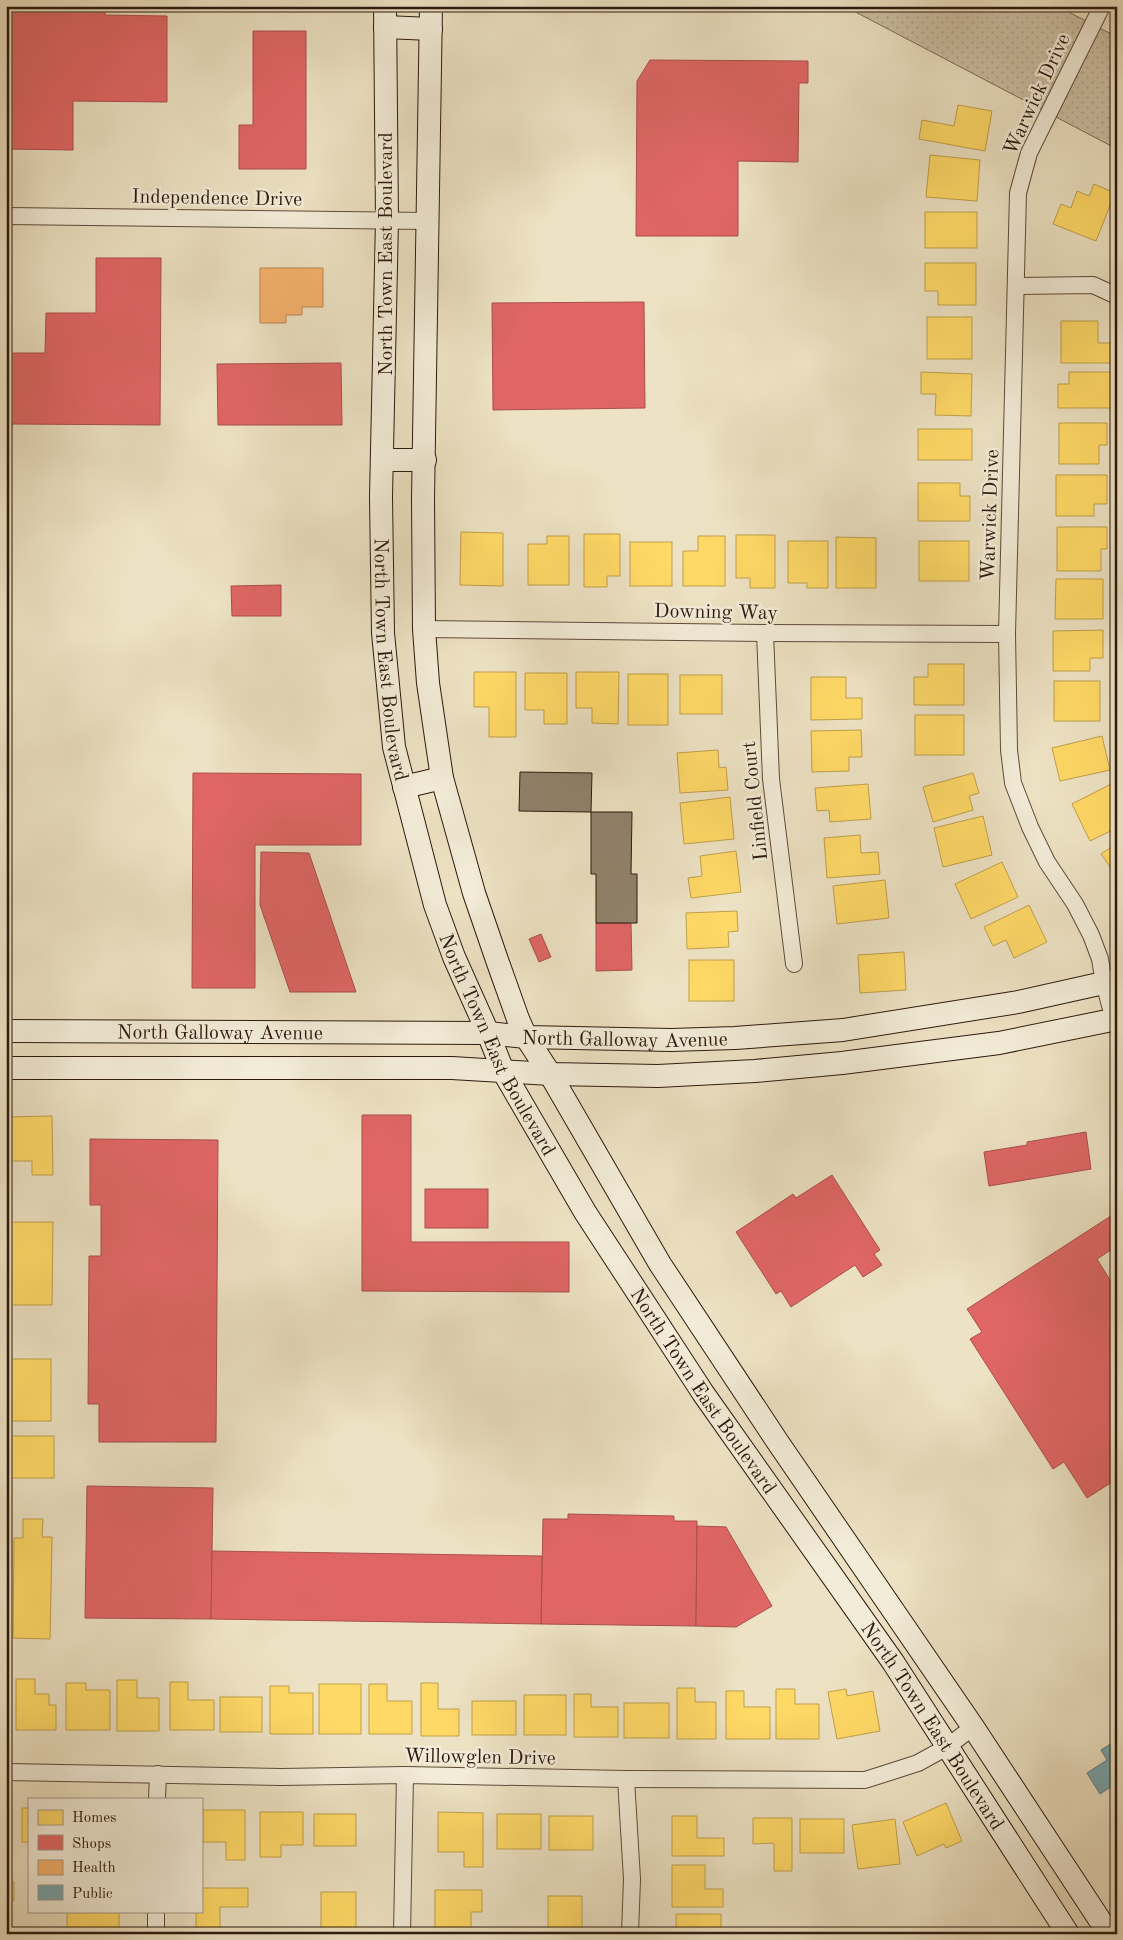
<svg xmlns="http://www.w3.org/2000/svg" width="1123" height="1940" font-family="'Old Standard TT',serif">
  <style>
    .green { fill: url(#green-dots); stroke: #7c6c58 }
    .homes { fill: #ffd966; stroke: #c09f4b }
    .shops { fill: #e06666; stroke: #aa4f4b }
    .health { fill: #f6b26b; stroke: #ba844f }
    .public { fill: #76a5af; stroke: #607b7e }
    .building { fill: #91826c; stroke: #2d190d }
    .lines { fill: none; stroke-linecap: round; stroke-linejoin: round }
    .minor-casing { stroke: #5d4b3a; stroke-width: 18 }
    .secondary-casing { stroke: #2d190d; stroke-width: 24 }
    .minor { stroke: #f3ecd8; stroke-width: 16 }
    .secondary { stroke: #f3ecd8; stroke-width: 22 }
    .labels { text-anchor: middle; stroke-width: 5; stroke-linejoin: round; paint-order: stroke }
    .street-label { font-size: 20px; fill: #2d190d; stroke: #f3ecd8 }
  </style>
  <defs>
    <pattern id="green-dots" width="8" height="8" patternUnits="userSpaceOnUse" patternTransform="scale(1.25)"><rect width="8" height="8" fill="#ccc0a4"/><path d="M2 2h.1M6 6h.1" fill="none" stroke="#b0a48c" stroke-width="1.8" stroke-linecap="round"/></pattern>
  </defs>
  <rect width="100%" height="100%" fill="#ede2c3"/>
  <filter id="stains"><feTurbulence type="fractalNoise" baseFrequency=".004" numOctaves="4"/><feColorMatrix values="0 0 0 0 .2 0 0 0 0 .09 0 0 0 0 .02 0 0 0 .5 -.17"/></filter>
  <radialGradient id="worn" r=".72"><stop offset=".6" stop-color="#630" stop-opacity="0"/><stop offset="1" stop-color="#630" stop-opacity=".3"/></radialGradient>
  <path class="green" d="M844,6H1057L1117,37V149Z"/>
  <g class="homes">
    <path d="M958,105L992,111L985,151L919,139L922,120L954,126Z"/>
    <path d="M930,155L980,160L977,201L926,197Z"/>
    <path d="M1094,184L1115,193L1096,241L1053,224L1061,204L1071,208L1077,191L1089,196Z"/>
    <rect x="925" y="212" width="52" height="36"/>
    <path d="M1117,220V245L1111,244Z"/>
    <path d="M925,263H976V305H938V291H925Z"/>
    <rect x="927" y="317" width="45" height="42"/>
    <path d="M1061,321H1098V343H1113V363H1061Z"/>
    <path d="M921,372L972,374L971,416L935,415L936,394H921Z"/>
    <path d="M1069,372H1112V408H1058V384H1069Z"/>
    <path d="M1059,423H1107V445H1099V464H1059Z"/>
    <rect x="918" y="429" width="54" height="31"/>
    <path d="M1056,475H1107V504H1094V516H1056Z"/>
    <path d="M918,483H960V496H970V521H918Z"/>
    <path d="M1057,527H1107V549H1101V571H1057Z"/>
    <path d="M461,532L503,533V586L460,585Z"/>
    <path d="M584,534H620V576H607V587H584Z"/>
    <path d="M736,535H775V588H750V578H736Z"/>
    <path d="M547,536H569V585H528V544H547Z"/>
    <path d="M698,536H725V586H683V551H698Z"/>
    <path d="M836,537L876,538V588H836Z"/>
    <path d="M788,541H828V588H807V583H788Z"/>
    <rect x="919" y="541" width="50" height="40"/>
    <rect x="630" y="542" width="42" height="44"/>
    <path d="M1056,579H1103V619H1055Z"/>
    <path d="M1103,630V658H1090V671H1053V631Z"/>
    <path d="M928,664H964V705H914V677H928Z"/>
    <path d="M474,672H516V737H489V707H474Z"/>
    <path d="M576,672H619L618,724L592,723V708H576Z"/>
    <path d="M525,673H567V724H544V710H525Z"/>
    <rect x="628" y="674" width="40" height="51"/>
    <rect x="680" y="675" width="42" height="39"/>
    <path d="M811,677H846V698H862V719L811,720Z"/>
    <rect x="1054" y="681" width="46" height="40"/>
    <rect x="915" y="715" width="49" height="40"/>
    <path d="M861,730L862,757H849V771L812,772L811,731Z"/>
    <path d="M1102,736L1110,770L1060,781L1052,748Z"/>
    <path d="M718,750L719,768L726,767L728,790L680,793L677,753Z"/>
    <path d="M973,773L979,793L969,796L973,810L933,822L923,787Z"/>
    <path d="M1113,783L1117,789V828L1090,841L1072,804Z"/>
    <path d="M868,784L871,819L830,822L829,810L817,811L815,788Z"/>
    <path d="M730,797L734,839L684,844L680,803Z"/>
    <path d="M983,816L992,855L943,867L934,828Z"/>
    <path d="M860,835L861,853L878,852L880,874L827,878L824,838Z"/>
    <path d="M1117,843V877L1101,854Z"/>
    <path d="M736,851L741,892L691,898L688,878L702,876L700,856Z"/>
    <path d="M1002,862L1018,897L971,919L955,884Z"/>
    <path d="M885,880L889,918L837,924L833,886Z"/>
    <path d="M1029,905L1047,942L1014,958L1006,940L993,946L984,927Z"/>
    <path d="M737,911L738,931L728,932L729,947L687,949L686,913Z"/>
    <path d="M904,952L906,990L860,993L858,955Z"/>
    <rect x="689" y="960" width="45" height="41"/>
    <path d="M52,1116L53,1175H32V1161H6V1117Z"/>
    <path d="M6,1222H53L52,1305H9L10,1244H6Z"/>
    <rect x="7" y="1359" width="44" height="62"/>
    <rect x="6" y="1436" width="48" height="42"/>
    <path d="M23,1519H43L42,1537H52L50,1639L13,1638L14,1538H23Z"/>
    <path d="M16,1679H35V1694H49V1705H56V1730H16Z"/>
    <path d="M117,1680H137V1698H159V1731H117Z"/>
    <path d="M170,1682H188V1700H214V1730H170Z"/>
    <path d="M66,1683H86V1690H110V1730H66Z"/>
    <path d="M421,1683H438V1709H459V1736H421Z"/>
    <rect x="319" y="1684" width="42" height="50"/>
    <path d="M369,1684H387V1701H412V1734H369Z"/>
    <path d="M270,1686H289V1693H313V1734H270Z"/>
    <rect x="6" y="1688" width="3" height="40"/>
    <path d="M677,1688H695V1702H716V1739H677Z"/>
    <path d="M776,1689H795V1704H819V1739H776Z"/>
    <path d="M846,1689L847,1696L873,1691L880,1731L837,1739L828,1692Z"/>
    <path d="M726,1691H744V1707H770V1739H726Z"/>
    <path d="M574,1694H591V1707H618V1737H574Z"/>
    <rect x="524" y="1695" width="42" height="40"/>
    <rect x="220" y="1697" width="42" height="35"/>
    <rect x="472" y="1701" width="44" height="34"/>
    <rect x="624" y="1703" width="45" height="35"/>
    <path d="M946,1803L962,1841L946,1848L944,1844L917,1856L903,1822Z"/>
    <rect x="6" y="1806" width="1" height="51"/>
    <rect x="22" y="1808" width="7" height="34"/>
    <path d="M203,1810H245V1860H226V1842H203Z"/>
    <path d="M260,1812H303V1845H281V1857H260Z"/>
    <path d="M438,1812L483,1813V1867H464V1852H438Z"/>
    <rect x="314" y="1814" width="42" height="32"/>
    <rect x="497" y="1814" width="44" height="35"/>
    <rect x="549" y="1816" width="44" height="34"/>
    <path d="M672,1816H697V1838H724V1856H672Z"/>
    <path d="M753,1818H792V1871H774V1843L753,1844Z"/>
    <rect x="800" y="1819" width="44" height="34"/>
    <path d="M895,1819L900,1864L858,1869L852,1825Z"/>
    <path d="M672,1865H705V1889H723V1907H672Z"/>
    <rect x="6" y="1882" width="8" height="19"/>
    <path d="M201,1888H248V1907H220V1929H196V1911H201Z"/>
    <path d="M435,1890H482V1912H471V1933H435Z"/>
    <rect x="321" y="1892" width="35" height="42"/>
    <rect x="548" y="1896" width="34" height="38"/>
    <path d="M84,1911H119V1930H67V1912Z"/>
    <path d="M676,1914H721V1932L676,1934Z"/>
  </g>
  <g class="shops">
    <path d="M6,6H105V15L167,16V102L73,101V150L6,149Z"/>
    <path d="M253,31H306V169H239V125H253Z"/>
    <path d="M650,60L808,61V83H799L798,162L738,161V236H636L637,81Z"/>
    <path d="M96,258H161L160,425L13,424L6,436V353H45L46,313H96Z"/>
    <path d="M644,302L645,408L493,410L492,303Z"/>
    <path d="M341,363L342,425H218L217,364Z"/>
    <path d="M281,585V616H232L231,586Z"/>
    <path d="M193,773L361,774V845H255V988H192Z"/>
    <path d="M261,852L309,853L356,992H290L260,905Z"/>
    <path d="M596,923H631L632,970L596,971Z"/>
    <path d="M541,934L551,957L539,962L529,939Z"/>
    <path d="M362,1115H411V1242H569V1292L362,1291Z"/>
    <path d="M1086,1132L1091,1169L989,1186L984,1152L1027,1145V1142Z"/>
    <path d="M90,1139L218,1140L216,1442H99V1404H88L89,1256H101V1205H90Z"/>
    <path d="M832,1175L880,1250L874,1254L882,1265L863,1277L855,1265L791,1307L781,1291L776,1294L736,1232L793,1194L796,1198Z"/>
    <rect x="425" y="1189" width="63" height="39"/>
    <path d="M1117,1212V1246L1097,1259L1117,1291V1479L1087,1498L1064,1462L1053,1469L970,1339L982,1332L967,1309Z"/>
    <path d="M87,1486L213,1488L211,1619L85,1618Z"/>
    <path d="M568,1514L674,1516V1521H697L696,1626L541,1624L543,1519H568Z"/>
    <path d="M697,1526L726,1527L772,1606L736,1627L696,1626Z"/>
    <path d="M212,1551L542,1556L541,1624L211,1619Z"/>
  </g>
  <path class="health" d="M260,268H323V307H302V315H286V323H260Z"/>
  <path class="public" d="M1117,1740V1783L1100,1794L1087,1773L1107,1760L1101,1750Z"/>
  <g class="building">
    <path d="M520,772L592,773L591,812L519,811Z"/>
    <path d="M591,812H632L631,874H637V923H596V874H591Z"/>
  </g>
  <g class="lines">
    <defs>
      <g id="minor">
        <path d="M1102,6L1029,153L1018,193L1007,634L1009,750L1013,783L1030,827L1047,862L1075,904L1091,935L1100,959L1104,983L1114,1020"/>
        <path d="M6,216L427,221"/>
        <path d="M1017,286L1093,285L1117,296"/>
        <path d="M424,629L765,633L1007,634"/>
        <path d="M765,633L771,779L794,964"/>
        <path d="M6,1772L281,1777L405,1775L626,1779L865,1780L918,1763L947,1747L973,1727"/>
        <path d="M626,1779L632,1879L630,1934"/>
        <path d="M157,1799L158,1774"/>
        <path d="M156,1934V1911"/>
        <path d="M402,1934L405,1775"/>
      </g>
      <g id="secondary">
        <path id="s1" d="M385,6L387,220L381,497L383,633L394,747L435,905L454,957L488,1033L503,1071L585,1212L703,1393L893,1662L1068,1934"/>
        <path d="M431,6L423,499L424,629L428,683L442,778L474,893L497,960L518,1019L526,1037L550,1074L660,1264L777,1441L973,1727L1109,1934"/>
        <path d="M385,27L431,29"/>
        <path d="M382,460H425"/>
        <path d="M404,787L442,778"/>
        <path id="s2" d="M6,1031L488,1033L526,1037L671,1040L735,1038L843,1030L1018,1002L1117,980"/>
        <path d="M6,1068H452L550,1074L658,1076L755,1071L842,1063L999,1043L1117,1019"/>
      </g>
    </defs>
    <use href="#minor" class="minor-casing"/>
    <use href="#secondary" class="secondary-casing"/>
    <use href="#minor" class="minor"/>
    <use href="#secondary" class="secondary"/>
  </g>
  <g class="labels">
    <g class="street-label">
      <text transform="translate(1036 94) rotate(-65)" y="7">Warwick Drive</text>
      <text transform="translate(217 197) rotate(1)" y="7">Independence Drive</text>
      <text transform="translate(385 254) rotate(-90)" y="7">North Town East Boulevard</text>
      <text transform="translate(989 515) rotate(-88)" y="7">Warwick Drive</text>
      <text transform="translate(716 611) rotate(1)" y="7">Downing Way</text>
      <text dy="7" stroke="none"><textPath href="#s1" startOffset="654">North Town East Boulevard</textPath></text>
      <text transform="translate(754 801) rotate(-96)" y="7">Linfield Court</text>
      <text dy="7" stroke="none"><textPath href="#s2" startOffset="214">North Galloway Avenue</textPath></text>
      <text dy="7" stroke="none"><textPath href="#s2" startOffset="619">North Galloway Avenue</textPath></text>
      <text dy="7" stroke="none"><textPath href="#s1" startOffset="1058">North Town East Boulevard</textPath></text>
      <text dy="7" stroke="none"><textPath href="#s1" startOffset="1462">North Town East Boulevard</textPath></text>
      <text dy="7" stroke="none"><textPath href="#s1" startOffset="1868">North Town East Boulevard</textPath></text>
      <text transform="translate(480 1756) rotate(1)" y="7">Willowglen Drive</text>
    </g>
  </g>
  <rect width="1123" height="1940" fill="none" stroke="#ede2c3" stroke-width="25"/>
  <rect x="8" y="8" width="1108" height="1925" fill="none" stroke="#2d190d" stroke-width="2.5"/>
  <rect x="12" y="12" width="1098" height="1915" fill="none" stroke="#2d190d"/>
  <rect x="28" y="1798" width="175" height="115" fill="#f3ecd8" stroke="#a49887"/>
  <rect x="38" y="1810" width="25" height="15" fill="#ffd966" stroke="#a49887"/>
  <text x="72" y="1822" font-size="15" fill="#2d190d">Homes</text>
  <rect x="38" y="1835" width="25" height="15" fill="#e06666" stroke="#a49887"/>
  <text x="72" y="1848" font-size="15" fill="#2d190d">Shops</text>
  <rect x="38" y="1860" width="25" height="15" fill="#f6b26b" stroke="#a49887"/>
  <text x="72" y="1872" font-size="15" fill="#2d190d">Health</text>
  <rect x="38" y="1885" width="25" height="15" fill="#76a5af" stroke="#a49887"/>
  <text x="72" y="1898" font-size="15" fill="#2d190d">Public</text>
  <rect width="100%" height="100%" filter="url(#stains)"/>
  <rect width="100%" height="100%" fill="url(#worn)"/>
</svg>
